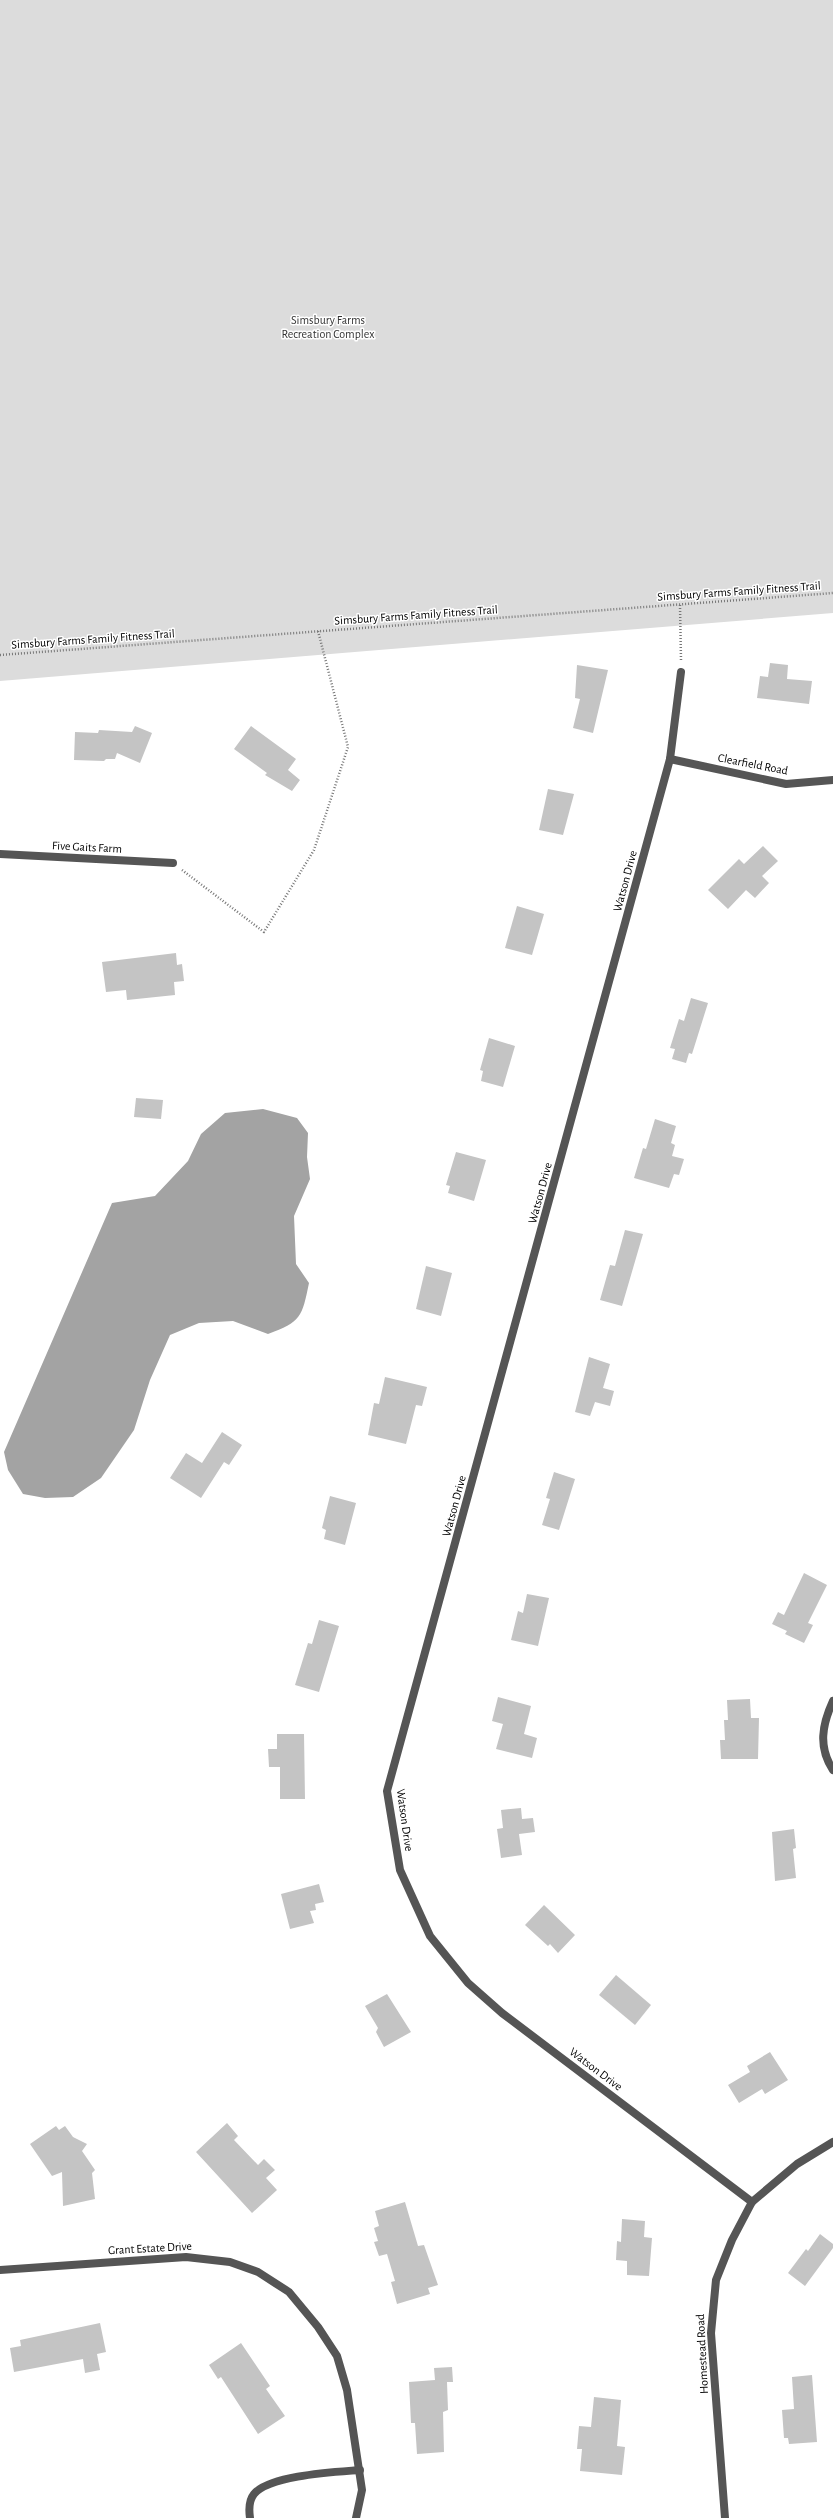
<svg xmlns="http://www.w3.org/2000/svg" width="833" height="2518" font-family="'Alegreya Sans',sans-serif">
  <style>
    .green { fill: #dcdcdc }
    .water { fill: #a3a3a3 }
    .building { fill: #c4c4c4 }
    .lines { fill: none; stroke-linecap: round; stroke-linejoin: round }
    .path { stroke: #777; stroke-width: 2.5; stroke-dasharray: 1 2; stroke-linecap: butt }
    .street { stroke: #555; stroke-width: 8 }
    .labels { text-anchor: middle; stroke-width: 3; stroke-linejoin: round; paint-order: stroke }
    .park-label { font-size: 12px; fill: #333; stroke: #fff }
    .street-label { font-size: 12px; fill: #000; stroke: #fff }
  </style>
  <rect width="100%" height="100%" fill="#fff"/>
  <path class="green" d="M0,0H833V613L0,681Z"/>
  <path class="water" d="M263,1109L297,1118L308,1133L307,1157L310,1179L294,1216L296,1264L309,1283C302,1317 301,1322 268,1334L233,1321L199,1323L170,1335L150,1380L134,1430L101,1478L73,1497L45,1498L23,1494L8,1470L4,1452L112,1203L155,1196L188,1161L201,1134L225,1113Z"/>
  <g class="building">
    <path d="M770,663L788,665L787,679L812,681L809,704L757,698L760,676L768,677Z"/>
    <path d="M577,665L608,670L593,733L573,728L580,699L575,698Z"/>
    <path d="M135,726L152,733L140,763L117,753L115,759H106L104,761L74,760L75,732L98,733L99,730L132,732Z"/>
    <path d="M251,726L296,759L288,770L300,780L292,791L265,775L267,773L234,749Z"/>
    <path d="M548,789L574,794L563,835L539,830Z"/>
    <path d="M763,846L778,861L762,876L769,883L755,898L746,890L728,909L708,890L739,859L744,864Z"/>
    <path d="M517,906L544,914L532,955L505,948Z"/>
    <path d="M176,953L177,965L182,964L184,981L174,982L175,995L127,1000L126,990L106,992L102,962Z"/>
    <path d="M691,998L708,1003L692,1054L689,1053L686,1063L672,1059L675,1049L670,1048L679,1019L684,1021Z"/>
    <path d="M489,1038L515,1046L503,1087L481,1081L483,1071L480,1070Z"/>
    <path d="M136,1098L163,1100L161,1119L134,1117Z"/>
    <path d="M655,1119L676,1126L671,1143L675,1145L672,1156L684,1159L679,1175L674,1174L669,1188L634,1178L643,1148L646,1149Z"/>
    <path d="M456,1152L486,1160L474,1201L448,1193L450,1186L446,1185Z"/>
    <path d="M625,1230L643,1234L622,1306L600,1300L610,1265L615,1266Z"/>
    <path d="M426,1266L452,1273L441,1316L416,1309Z"/>
    <path d="M589,1357L610,1364L603,1388L614,1391L610,1406L595,1402L590,1416L575,1412Z"/>
    <path d="M385,1377L427,1387L422,1406L416,1405L406,1444L368,1435L374,1403L379,1404Z"/>
    <path d="M222,1432L242,1445L229,1465L224,1462L201,1498L170,1478L186,1453L202,1463Z"/>
    <path d="M554,1472L575,1479L559,1530L542,1525L550,1499L546,1498Z"/>
    <path d="M330,1496L356,1503L345,1545L324,1539L326,1530L322,1528Z"/>
    <path d="M804,1573L827,1585L808,1623L813,1625L804,1643L785,1634L787,1631L772,1624L778,1612L784,1615Z"/>
    <path d="M527,1594L549,1598L538,1646L511,1640L518,1611L523,1613Z"/>
    <path d="M319,1620L339,1626L319,1692L295,1685L308,1643L312,1644Z"/>
    <path d="M498,1697L531,1706L524,1734L537,1738L532,1758L496,1749L503,1724L492,1721Z"/>
    <path d="M750,1699L751,1718H759L758,1759H721L720,1740H725L724,1720H728L727,1700Z"/>
    <path d="M277,1734H304L305,1799H280V1767H269L268,1749H277Z"/>
    <path d="M521,1808L522,1819L533,1818L535,1832L519,1834L522,1855L501,1858L497,1829L503,1828L501,1810Z"/>
    <path d="M794,1829L796,1848L793,1849L796,1878L775,1881L772,1832Z"/>
    <path d="M319,1884L324,1902L315,1904L316,1910L310,1911L314,1923L290,1929L281,1894Z"/>
    <path d="M544,1905L575,1935L558,1953L550,1944L548,1946L525,1925Z"/>
    <path d="M616,1975L651,2005L635,2025L599,1995Z"/>
    <path d="M387,1994L411,2032L384,2047L376,2032L378,2028L365,2006Z"/>
    <path d="M770,2052L788,2080L765,2094L762,2089L739,2103L728,2085L750,2072L747,2066Z"/>
    <path d="M227,2123L238,2136L234,2140L258,2165L264,2159L275,2170L266,2178L277,2190L252,2213L196,2152Z"/>
    <path d="M56,2126L59,2130L65,2126L73,2137L87,2144L82,2151L95,2170L92,2173L95,2199L63,2206L62,2172L52,2176L30,2144Z"/>
    <path d="M405,2202L418,2246L424,2245L438,2285L428,2288L430,2294L397,2304L391,2282L395,2281L387,2254L379,2256L374,2242L378,2241L374,2228L379,2226L375,2211Z"/>
    <path d="M622,2219L645,2221L644,2237L652,2238L649,2276L627,2275V2261L616,2260L617,2241L621,2242Z"/>
    <path d="M820,2234L833,2244V2248L805,2286L788,2273L806,2249L808,2251Z"/>
    <path d="M100,2323L106,2352L97,2354L100,2370L85,2373L83,2359L14,2372L10,2348L21,2346L20,2340Z"/>
    <path d="M241,2343L270,2386L266,2389L285,2416L258,2434L221,2377L218,2379L209,2365Z"/>
    <path d="M452,2367L453,2382H447L448,2410L443,2412L444,2452L417,2454L415,2423H411L409,2382L435,2380L434,2368Z"/>
    <path d="M812,2375L817,2442L789,2444L788,2438H784L782,2410L794,2409L792,2377Z"/>
    <path d="M594,2397L621,2400L617,2446L625,2447L622,2475L580,2471L582,2449H577L579,2426L591,2427Z"/>
  </g>
  <g class="lines">
    <g class="path">
      <path d="M680,605L681,660"/>
      <path d="M0,655L833,593"/>
      <path d="M182,870L264,932L314,850L348,747L318,631"/>
    </g>
    <g class="street">
      <path d="M681,672L670,759L387,1791L400,1870L430,1936L468,1983L502,2013L752,2202"/>
      <path d="M670,759L786,784L833,780"/>
      <path d="M0,854L173,863"/>
      <path d="M833,1701C822,1725 818,1747 833,1770"/>
      <path d="M0,2270L186,2257L230,2262L258,2272L289,2292L318,2327L337,2356L347,2390L362,2490L356,2518"/>
      <path d="M250,2518C249,2511 249,2500 254,2494C270,2475 336,2472 360,2470"/>
      <path d="M725,2518L711,2333L716,2280L732,2240L752,2202L797,2164L833,2142"/>
    </g>
  </g>
  <g class="labels">
    <g class="park-label">
      <text x="328" y="324">Simsbury Farms<tspan x="328" dy="14">Recreation Complex</tspan></text>
    </g>
    <g class="street-label">
      <text transform="translate(739 591) rotate(-4)" y="4">Simsbury Farms Family Fitness Trail</text>
      <text transform="translate(416 615) rotate(-4)" y="4">Simsbury Farms Family Fitness Trail</text>
      <text transform="translate(93 639) rotate(-4)" y="4">Simsbury Farms Family Fitness Trail</text>
      <text transform="translate(753 764) rotate(11)" y="4">Clearfield Road</text>
      <text transform="translate(87 847) rotate(3)" y="4">Five Gaits Farm</text>
      <text transform="translate(625 881) rotate(-75)" y="4">Watson Drive</text>
      <text transform="translate(540 1193) rotate(-75)" y="4">Watson Drive</text>
      <text transform="translate(454 1506) rotate(-75)" y="4">Watson Drive</text>
      <text transform="translate(405 1820) rotate(82)" y="4">Watson Drive</text>
      <text transform="translate(596 2069) rotate(37)" y="4">Watson Drive</text>
      <text transform="translate(150 2248) rotate(-3)" y="4">Grant Estate Drive</text>
      <text transform="translate(702 2354) rotate(-93)" y="4">Homestead Road</text>
    </g>
  </g>
</svg>
